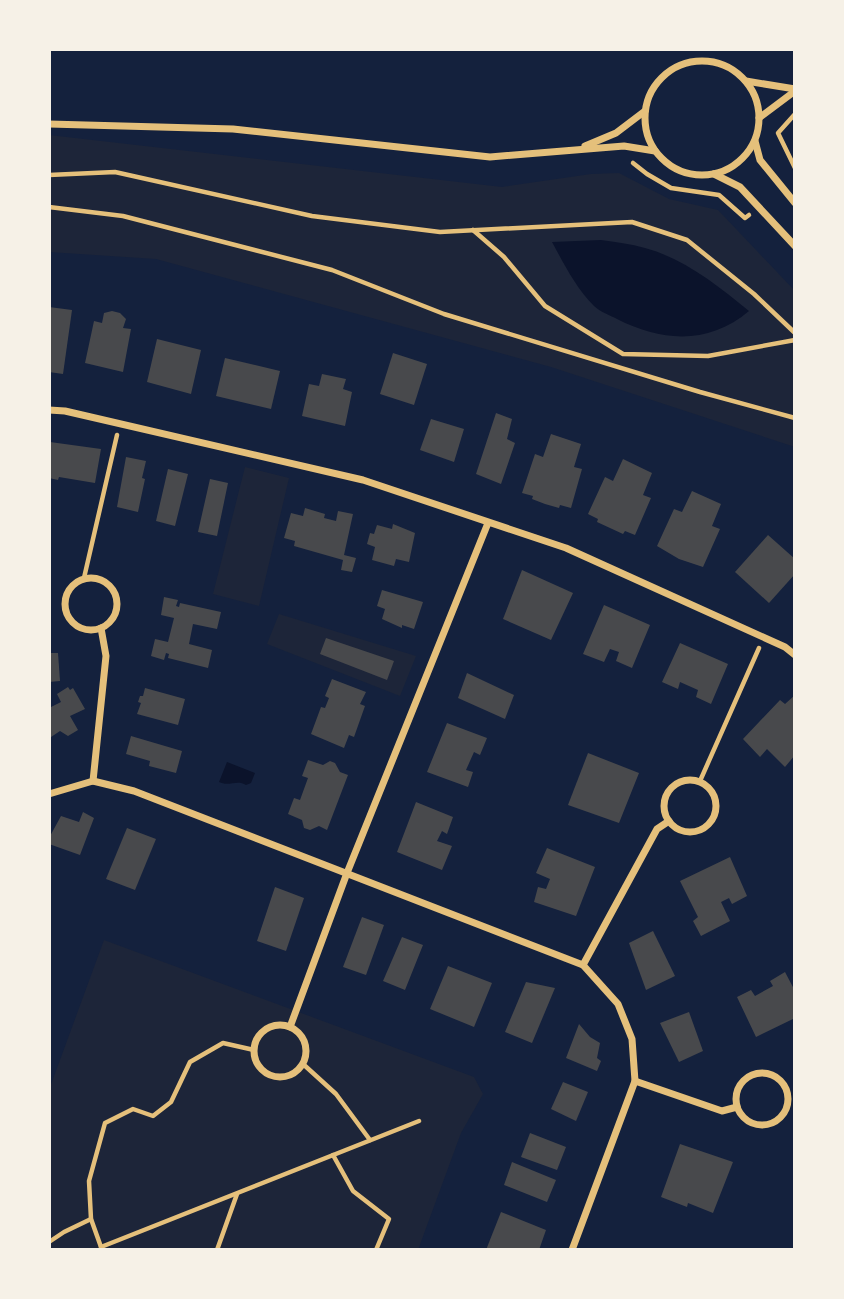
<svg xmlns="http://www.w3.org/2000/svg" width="844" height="1299" font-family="'Source Sans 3',sans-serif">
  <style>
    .green { fill: #1d2539 }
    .water { fill: #0b132b }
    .building { fill: #48494c }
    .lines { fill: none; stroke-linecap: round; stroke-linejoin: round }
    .path { stroke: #e5c07b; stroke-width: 4.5 }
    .minor { stroke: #e5c07b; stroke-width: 7 }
  </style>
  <rect width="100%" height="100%" fill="#14213d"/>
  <g class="green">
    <path d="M49,135L502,187L591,174L619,173L669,199L718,210L795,291V447L551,367L156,259L49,252Z"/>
    <path d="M245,467L289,478L259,606L213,594Z"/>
    <path d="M279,614L416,656L400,696L267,644Z"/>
    <path d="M104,940L474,1077L483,1094L461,1133L418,1250H49V1090Z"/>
  </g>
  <g class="water">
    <path d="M601,240C615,242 631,244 645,248C685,259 717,285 749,311C709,345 662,342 617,319C610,315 600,312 594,306C576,288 564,264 552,242Z"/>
    <path d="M227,762L255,773L251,783L246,785C237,779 229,787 219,782Z"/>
  </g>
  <g class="building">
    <path d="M49,307L72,310L63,374L49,372Z"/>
    <path d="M112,311L120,313L126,319L123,328L131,329L123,372L85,363L94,321L102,323L104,313Z"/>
    <path d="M157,339L201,350L191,394L147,382Z"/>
    <path d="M393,353L427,364L414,405L380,394Z"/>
    <path d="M225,358L280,371L271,409L216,396Z"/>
    <path d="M322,374L346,379L343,389L352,392L345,426L302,416L309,384L319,386Z"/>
    <path d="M496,413L512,419L507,439L515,443L501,484L476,474Z"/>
    <path d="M431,419L464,429L454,462L420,450Z"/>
    <path d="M551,434L581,444L574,467L582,469L571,508L560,505L559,508L545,504L532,499L533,496L522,493L535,454L543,457Z"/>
    <path d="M50,442L101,449L95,483L59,477L58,480L49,478Z"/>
    <path d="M126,457L146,461L142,478L145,479L138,512L117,507Z"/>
    <path d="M623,459L652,473L643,495L651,498L635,535L625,531L623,534L597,522L598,519L588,514L605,477L613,481Z"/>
    <path d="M168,469L188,474L175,526L156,521Z"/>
    <path d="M210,479L228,483L217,536L198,532Z"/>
    <path d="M692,491L721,504L712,526L720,529L703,567L679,559L657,546L674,509L682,512Z"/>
    <path d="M305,508L325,514L324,518L336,521L338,511L353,514L344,555L356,558L352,572L341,570L343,560L294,546L295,541L284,538L291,513L303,516Z"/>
    <path d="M393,524L415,533L409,562L396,559L394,566L372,560L375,547L367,544L370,533L374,534L377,525L392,529Z"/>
    <path d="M768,535L795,559V574L769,603L735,572Z"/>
    <path d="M522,570L573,593L551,640L503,619Z"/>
    <path d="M382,590L423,602L414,629L402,625V628L382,619L385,609L377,606Z"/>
    <path d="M164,597L178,600L176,606L179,607L180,603L221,612L217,629L193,624L189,644L212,650L208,668L168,658L169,654L166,653L164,660L151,656L155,639L168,642L174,618L161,615Z"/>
    <path d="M604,605L650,625L632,668L616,661L619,652L610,649L604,662L583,654Z"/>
    <path d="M326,638L394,661L387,680L320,654Z"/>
    <path d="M680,643L728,664L711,704L696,697L698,690L680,682L678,689L662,682Z"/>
    <path d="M49,653H58L60,681L49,682Z"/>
    <path d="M467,673L514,695L505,719L458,698Z"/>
    <path d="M332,679L366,692L360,704L365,706L354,737L349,735L344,748L311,734L321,707L325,708L329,698L325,696Z"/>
    <path d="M68,687L70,690L73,688L85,709L70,716L78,730L68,736L60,731L51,737L49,748V708L61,702L57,694Z"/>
    <path d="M145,688L185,699L178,725L137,714L141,703L138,702L140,696H143Z"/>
    <path d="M795,695V755L785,767L767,749L760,757L743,739L780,700L785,704Z"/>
    <path d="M447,723L487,738L480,755L474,752L466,770L473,772L468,787L427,772Z"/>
    <path d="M131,736L182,751L176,773L149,766L150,761L126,754Z"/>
    <path d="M588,753L639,773L619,823L568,805Z"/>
    <path d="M308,760L323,765L330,761L335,763L340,772L348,775L327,830L319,826L310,830L304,828L302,820L288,814L294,798L300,800L308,778L302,776Z"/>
    <path d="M416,802L453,817L447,834L442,831L437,841L452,846L442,870L397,852Z"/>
    <path d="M83,812L94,818L80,855L49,844V838L61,816L79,822Z"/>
    <path d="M127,828L156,839L135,890L106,879Z"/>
    <path d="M547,848L595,867L576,916L534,902L538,887L546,889L550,879L536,873Z"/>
    <path d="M730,857L747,896L732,904L729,898L721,902L730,921L701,936L693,921L698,917L680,881Z"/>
    <path d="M275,887L304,898L286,951L257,941Z"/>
    <path d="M362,917L384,925L366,975L343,967Z"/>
    <path d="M653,931L675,976L646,990L629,943Z"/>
    <path d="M402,937L423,945L405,990L383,981Z"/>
    <path d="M448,966L492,983L474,1027L430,1009Z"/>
    <path d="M785,972L795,991V1018L756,1037L737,997L751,990L755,996L773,986L770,981Z"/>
    <path d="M526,982L555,988L532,1043L505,1032Z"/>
    <path d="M689,1012L703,1051L679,1062L660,1023Z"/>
    <path d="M579,1024L590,1037L600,1043L597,1058L601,1061L597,1071L566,1058Z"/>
    <path d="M563,1082L588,1092L576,1121L551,1109Z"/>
    <path d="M530,1133L566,1147L557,1170L521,1157Z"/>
    <path d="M680,1144L733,1162L713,1213L688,1203L687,1207L661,1197Z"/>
    <path d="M512,1162L556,1180L547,1202L504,1185Z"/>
    <path d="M501,1212L546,1230L539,1250H486Z"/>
  </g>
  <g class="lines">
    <g class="path">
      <path d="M795,114L778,133L795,168"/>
      <path d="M633,163L647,174L671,188L719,195L745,218L749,215"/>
      <path d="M49,175L115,172L312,216L440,232L632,222L687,240L754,294L795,333"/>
      <path d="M49,207L123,216L332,270L444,314L700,392L795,418"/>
      <path d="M473,230L504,257L545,306L623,354L708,356L795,340"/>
      <path d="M84,578L117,435"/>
      <path d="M700,781L759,648"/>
      <path d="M303,1064L336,1094L370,1140"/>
      <path d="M333,1155L353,1191L389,1219L376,1250"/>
      <path d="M49,1242L64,1232L91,1219"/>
      <path d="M101,1247L419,1121"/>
      <path d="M101,1247L91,1219L89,1181L105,1123L133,1109L153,1116L171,1102L190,1062L223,1043L254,1050"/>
      <path d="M217,1250L237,1194"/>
    </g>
    <g class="minor">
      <circle cx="702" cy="118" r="57"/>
      <path d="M746,81L795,89"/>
      <path d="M759,118L795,91"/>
      <path d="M49,124L233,129L490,157L624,146L655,151"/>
      <path d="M755,141L760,160L795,203"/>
      <path d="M585,146L616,133L645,111"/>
      <path d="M714,174L740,187L795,246"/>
      <path d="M49,410L65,411L363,480L566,548L785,647L795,655"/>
      <circle cx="91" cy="604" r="26"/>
      <circle cx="690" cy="806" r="26"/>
      <path d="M93,781L106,656L101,628"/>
      <path d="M49,794L93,781L134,791L583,965L618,1004L632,1039L635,1081L572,1250"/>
      <path d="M583,965L657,829L669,821"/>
      <circle cx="280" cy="1051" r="26"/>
      <path d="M290,1027L347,873L488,523"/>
      <circle cx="762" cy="1099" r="26"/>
      <path d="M635,1081L722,1111L737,1107"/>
    </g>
  </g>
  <rect width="844" height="1299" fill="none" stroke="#f6f1e7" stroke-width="102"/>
</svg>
